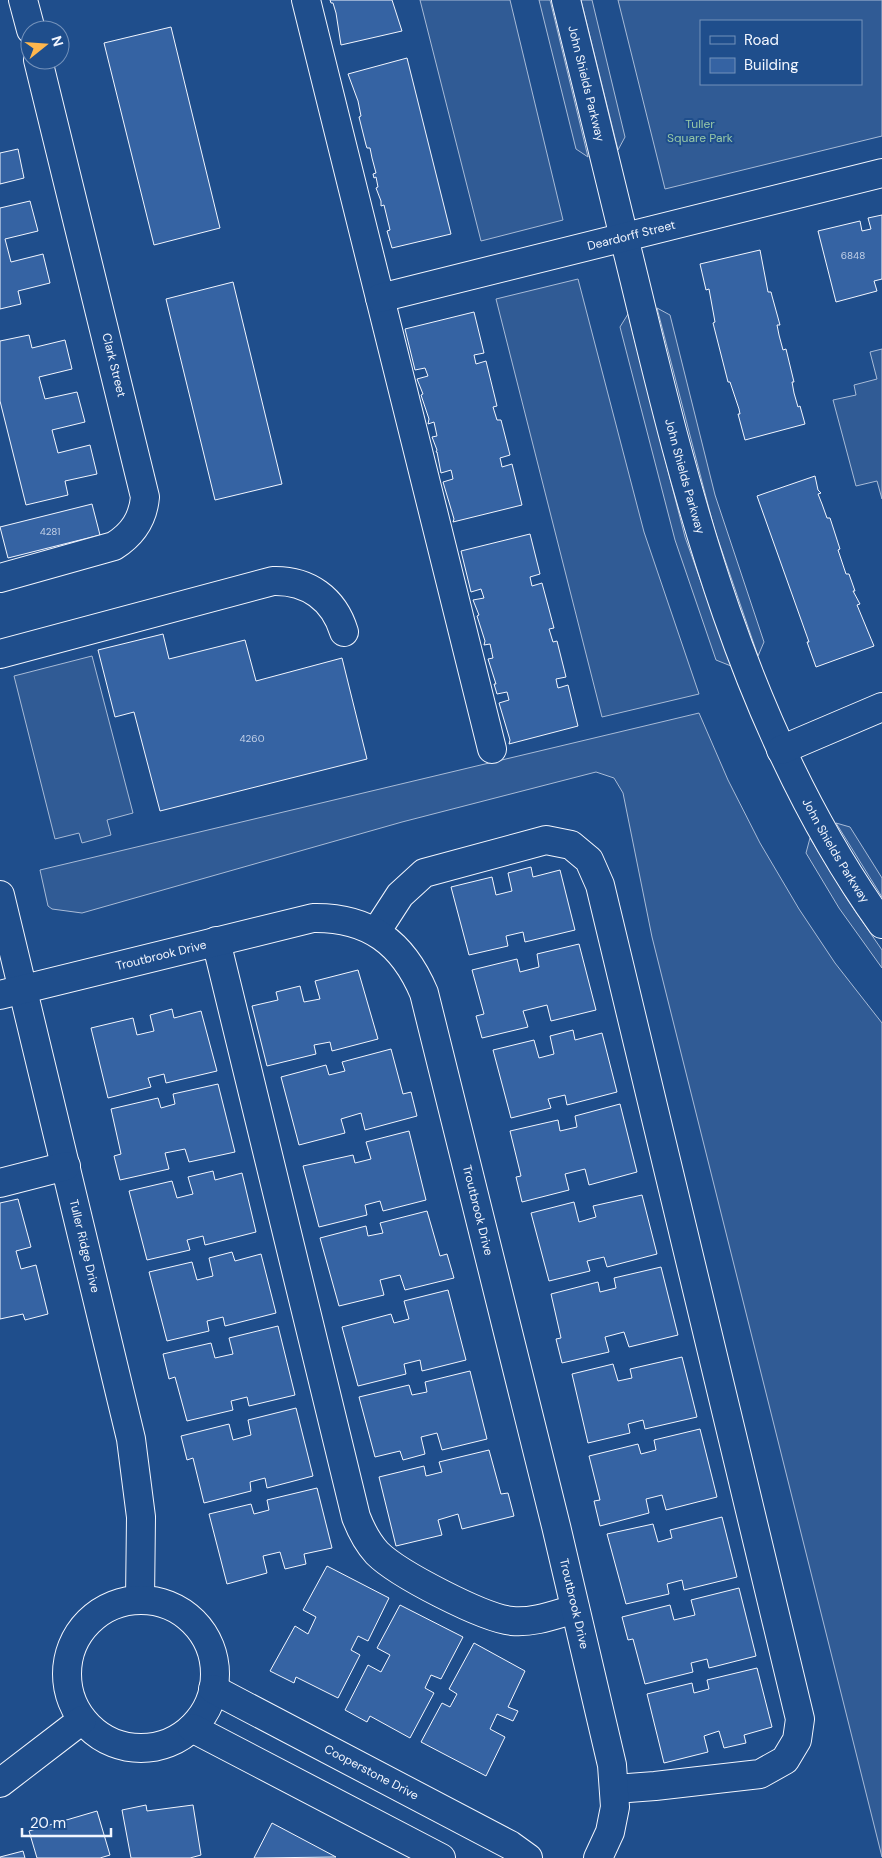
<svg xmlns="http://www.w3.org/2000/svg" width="882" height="1858" font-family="'DM Sans',sans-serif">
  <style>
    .built { fill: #305b95; stroke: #a8bbd7; fill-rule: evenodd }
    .building { fill: #3563a3; stroke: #f2f6ff }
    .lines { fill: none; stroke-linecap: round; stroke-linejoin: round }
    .minor-casing { stroke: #f2f6ff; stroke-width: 30 }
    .minor { stroke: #1f4e8c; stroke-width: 28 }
    .labels { text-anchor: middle; stroke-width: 4; stroke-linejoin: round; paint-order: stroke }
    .number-label { font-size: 10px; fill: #c3d1e8 }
    .street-label { font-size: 12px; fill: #f2f6ff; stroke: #1f4e8c }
    .park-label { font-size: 12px; fill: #97c8a6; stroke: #1f4e8c }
  </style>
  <rect width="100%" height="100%" fill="#1f4e8c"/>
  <g class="built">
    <path d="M420,0H510L563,220L481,241Z"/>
    <path d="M539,0H550L588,157L576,149Z"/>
    <path d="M581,0H592L625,137L618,150Z"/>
    <path d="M618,0H882V136L665,189ZM701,21H861V84H701Z"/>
    <path d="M578,279L644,532L699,694L602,717L496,299Z"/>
    <path d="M657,308L670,315L715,495L764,642L758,656L714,528Z"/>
    <path d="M628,314L685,537L731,666L716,660L675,540L620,327Z"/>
    <path d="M882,349V499L877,481L856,486L833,400L856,395L854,385L877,379L870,352Z"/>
    <path d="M92,656L133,813L107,820L111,835L82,843L79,833L55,839L14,676Z"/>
    <path d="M699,713L728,780L760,843L799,909L835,963L882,1023V1857L652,937L623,793L614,778L596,772L402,822L82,913L52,909L48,906L40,870Z"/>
    <path d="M836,823L850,827L882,878V897Z"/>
    <path d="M810,838L849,902L882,950V968L839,908L806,853Z"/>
  </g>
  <g class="building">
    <path d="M330,0H392L402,31L341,45L336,13L333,3H331Z"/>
    <path d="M171,27L220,228L154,245L104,43Z"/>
    <path d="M407,58L451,234L392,248L387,231L390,230L384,205L381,206V201L376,188L378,187L376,177L374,178L373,174L376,173L372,158L370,148H367L366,145L359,117L361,116L358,101L348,74Z"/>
    <path d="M18,149L24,178L0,184V153Z"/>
    <path d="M30,201L38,231L5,239L11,262L43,254L50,283L18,291L21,304L0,309V208Z"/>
    <path d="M882,215V279L874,281L877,291L836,302L818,231L860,221L862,231L871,229L868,218Z"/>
    <path d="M760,250L768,292H771L772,296L780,325H777L779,335L783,350L786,349L793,378L794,382H792L794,393L798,407L800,406L805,424L745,440L738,414H740L739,409L730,382H728L713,323L715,322L709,289L706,290L700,264Z"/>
    <path d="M233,282L282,484L215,500L166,299Z"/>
    <path d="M474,312L484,353L474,355L476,364L486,361L497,406L493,407L497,420H501L510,455L500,458L501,462L502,467L512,464L522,505L453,522L454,519L443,482L453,479L452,474L451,470L441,473L437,452H436L437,450L432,437L437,436L434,422L428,424L429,419L421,395L423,394L417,379L428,376L425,368L415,370L405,329Z"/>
    <path d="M29,335L32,348L65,340L72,369L39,377L45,399L77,392L85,422L52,430L58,453L90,445L97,474L65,481L68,495L26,505L0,401V341Z"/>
    <path d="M815,476L818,490L821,493L818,494L822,504L827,518H830L840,549L838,550L846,574H849L855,591H853L860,604L857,605L874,646L816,667L807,642H809L757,496Z"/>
    <path d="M92,504L100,535L8,558L0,527Z"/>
    <path d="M530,534L540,574L530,577L532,586L542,583L554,628L549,629L553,642L557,641L566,677L556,679L557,684L558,688L568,685L578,726L509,744L510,740L499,703L509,700L507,692L497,694L494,684H496L488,659L493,658L490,644L484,645L485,641L477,616L479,615L473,600L484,598L481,589L471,592L461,551Z"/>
    <path d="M163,634L169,659L245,640L256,681L342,658L367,759L160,811L134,712L115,717L98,650Z"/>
    <path d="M531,867L533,877L560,870L575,930L525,942L523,932L506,936L508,946L469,955L451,887L492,877L496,895L512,891L508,873Z"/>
    <path d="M579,944L596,1010L551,1021L547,1005L523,1011L528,1027L482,1038L476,1016L484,1014L472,970L517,959L520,972L539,967L537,954Z"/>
    <path d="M358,970L378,1039L332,1051L330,1042L314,1045L316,1054L267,1066L252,1006L278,1000L276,992L300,986L304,1002L320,999L315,981Z"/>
    <path d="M172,1009L174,1018L201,1011L217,1071L166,1083L164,1074L148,1078L151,1087L108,1098L91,1028L133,1018L137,1035L154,1031L150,1015Z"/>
    <path d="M573,1030L575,1040L602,1033L617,1092L567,1105L565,1095L548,1099L551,1108L511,1118L493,1050L534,1040L539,1058L554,1054L550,1036Z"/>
    <path d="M391,1049L403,1094L411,1092L417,1116L365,1130L361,1113L341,1119L345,1133L299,1145L281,1077L326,1065L329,1075L345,1071L342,1062Z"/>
    <path d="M218,1084L235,1152L189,1162L185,1149L165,1153L169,1169L120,1180L114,1156L121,1154L111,1109L158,1098L161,1108L175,1104L173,1094Z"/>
    <path d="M620,1104L637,1172L589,1185L585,1169L565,1174L569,1190L522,1202L516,1177L521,1176L510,1131L558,1120L560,1131L577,1127L575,1116Z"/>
    <path d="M409,1131L426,1200L383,1211L380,1201L365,1205L367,1215L319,1227L303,1166L353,1155L355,1163L371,1159L366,1142Z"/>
    <path d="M213,1171L215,1180L242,1173L256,1232L205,1245L203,1236L187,1240L190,1250L147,1260L129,1191L172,1181L177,1198L193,1194L188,1177Z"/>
    <path d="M642,1195L657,1254L607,1267L604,1257L587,1261L590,1271L549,1281L531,1213L574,1202L579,1222L596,1217L593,1206Z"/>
    <path d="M18,1199L31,1247L16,1251L21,1269L36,1265L48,1314L25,1320L23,1314L0,1319V1203Z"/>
    <path d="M427,1211L440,1256L447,1254L454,1278L405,1290L400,1275L380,1280L384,1295L339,1306L320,1238L366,1226L368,1236L383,1233L380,1223Z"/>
    <path d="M232,1252L235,1261L261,1254L276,1313L225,1326L223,1317L207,1321L209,1331L167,1341L149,1272L192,1262L197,1280L213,1276L209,1258Z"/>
    <path d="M661,1267L678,1335L629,1347L624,1332L605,1337L609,1352L562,1363L556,1339L561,1338L551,1294L598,1282L600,1292L616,1288L614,1278Z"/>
    <path d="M448,1290L466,1360L422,1371L420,1360L404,1364L406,1374L358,1386L342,1327L391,1314L394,1323L409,1319L404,1301Z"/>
    <path d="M278,1326L295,1395L249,1406L247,1397L231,1401L233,1410L187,1421L175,1377L169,1379L163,1354L211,1343L215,1358L233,1354L229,1338Z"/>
    <path d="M682,1357L697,1417L645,1429L643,1420L628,1424L630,1433L588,1443L572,1374L613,1364L618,1381L632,1378L630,1369Z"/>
    <path d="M470,1371L487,1439L442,1450L437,1433L421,1437L425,1454L403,1460L400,1451L375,1457L359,1397L409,1385L412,1395L427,1392L425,1382Z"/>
    <path d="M296,1408L313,1476L267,1488L265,1478L250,1482L251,1491L204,1503L193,1458L187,1460L181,1436L229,1424L233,1440L251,1435L248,1420Z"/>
    <path d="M700,1429L717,1497L666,1510L662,1495L646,1499L649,1513L600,1526L594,1501L600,1500L589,1456L638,1444L641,1454L656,1450L654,1440Z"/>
    <path d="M489,1450L501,1494L508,1493L514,1516L462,1529L458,1514L438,1520L442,1535L396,1546L379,1477L424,1466L426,1476L442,1472L439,1462Z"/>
    <path d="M317,1488L332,1548L304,1554L306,1564L285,1569L280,1552L263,1556L267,1573L227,1584L209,1514L251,1504L254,1514L269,1510L267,1500Z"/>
    <path d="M722,1517L737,1577L684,1590L682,1580L667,1584L669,1594L626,1604L607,1534L653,1524L658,1542L672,1538L670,1530Z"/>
    <path d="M327,1566L389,1598L368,1641L358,1636L351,1650L360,1655L338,1698L296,1677L294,1683L270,1671L295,1626L308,1634L316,1617L303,1610Z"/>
    <path d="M739,1588L756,1656L709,1668L707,1659L691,1663L693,1672L645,1684L633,1639L628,1640L622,1617L670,1605L674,1620L695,1615L691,1600Z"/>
    <path d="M400,1605L463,1637L441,1679L431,1675L425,1688L434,1693L410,1738L370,1716L367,1722L345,1710L368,1665L381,1672L390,1655L377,1648Z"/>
    <path d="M474,1643L525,1671L508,1707L518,1711L513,1721L497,1714L490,1729L505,1737L486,1776L421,1742L442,1703L450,1707L457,1694L449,1689Z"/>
    <path d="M757,1668L772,1727L744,1735L746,1743L724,1748L719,1731L704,1736L708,1752L664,1763L647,1694L692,1683L694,1693L709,1689L707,1680Z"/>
    <path d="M146,1805L147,1811L193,1805L201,1855L190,1858H131L122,1810Z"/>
    <path d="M97,1811L110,1855L100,1858H37L29,1831Z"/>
    <path d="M272,1823L336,1857L254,1858Z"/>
    <path d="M23,1851L25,1858H0V1857Z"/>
  </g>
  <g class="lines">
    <defs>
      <g id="minor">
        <path d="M23,0L31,30"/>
        <path d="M306,0L492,749"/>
        <path id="s1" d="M566,0C588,93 612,185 634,278C688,502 745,734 882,924"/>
        <path id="s2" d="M380,298L882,173"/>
        <path d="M0,578L114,546C133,534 143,519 145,497L38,60"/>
        <path d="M0,654L273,581C308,580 334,599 344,632"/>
        <path d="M781,750L882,707"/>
        <path id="s3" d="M0,895L131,1439L141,1517L140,1600"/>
        <path d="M376,932L400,895L424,873L546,840L571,845L589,860L600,885L800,1719L797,1740L785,1760L760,1774L655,1786L615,1789"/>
        <path d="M216,941L356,1517C361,1530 367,1542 377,1553C398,1574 483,1618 512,1621C533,1623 554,1615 575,1609"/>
        <path id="s4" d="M0,995L313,918C369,917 403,943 424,993L556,1526L612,1765L615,1807L610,1832L598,1858"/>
        <path d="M0,1183L66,1166"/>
        <circle cx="141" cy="1674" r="74"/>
        <path id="s5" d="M213,1689L510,1845L528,1858"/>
        <path d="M192,1728L441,1858"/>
        <path d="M0,1783L82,1720"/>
      </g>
    </defs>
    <use href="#minor" class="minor-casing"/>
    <use href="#minor" class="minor"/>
  </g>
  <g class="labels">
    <g class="number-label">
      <text x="853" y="259">6848</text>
      <text x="50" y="535">4281</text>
      <text x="252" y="742">4260</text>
    </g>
    <g class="street-label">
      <text dy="4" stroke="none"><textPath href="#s1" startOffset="86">John Shields Parkway</textPath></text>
      <text dy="4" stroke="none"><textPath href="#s2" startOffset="259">Deardorff Street</textPath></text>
      <text transform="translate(114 365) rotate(76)" y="4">Clark Street</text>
      <text dy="4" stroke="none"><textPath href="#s1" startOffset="491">John Shields Parkway</textPath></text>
      <text dy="4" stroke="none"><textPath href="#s1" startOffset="896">John Shields Parkway</textPath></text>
      <text dy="4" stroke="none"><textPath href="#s4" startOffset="166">Troutbrook Drive</textPath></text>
      <text dy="4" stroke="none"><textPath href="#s4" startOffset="690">Troutbrook Drive</textPath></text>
      <text dy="4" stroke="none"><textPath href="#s3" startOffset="361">Tuller Ridge Drive</textPath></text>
      <text dy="4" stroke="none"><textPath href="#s4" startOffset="1095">Troutbrook Drive</textPath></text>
      <text dy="4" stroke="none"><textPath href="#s5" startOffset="179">Cooperstone Drive</textPath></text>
    </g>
    <g class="park-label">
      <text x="700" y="128">Tuller<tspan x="700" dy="14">Square Park</tspan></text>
    </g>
  </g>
  <rect x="700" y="20" width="162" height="65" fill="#1f4e8c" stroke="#7391ba"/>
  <rect x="710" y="36" width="25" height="8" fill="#1f4e8c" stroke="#7391ba"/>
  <text x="744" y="45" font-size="15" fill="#f2f6ff">Road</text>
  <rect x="710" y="58" width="25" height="15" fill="#3563a3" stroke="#7391ba"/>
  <text x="744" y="70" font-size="15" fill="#f2f6ff">Building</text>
  <g transform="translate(45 45) rotate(73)"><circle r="24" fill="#1f4e8c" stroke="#7391ba"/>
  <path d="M0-4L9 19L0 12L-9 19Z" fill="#ffb74d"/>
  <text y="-8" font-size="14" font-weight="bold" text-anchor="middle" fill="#f2f6ff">N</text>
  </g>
  <path d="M22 1828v8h89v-8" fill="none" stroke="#f2f6ff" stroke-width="2.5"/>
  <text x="30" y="1828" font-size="15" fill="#f2f6ff" stroke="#1f4e8c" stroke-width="4" paint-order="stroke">20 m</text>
</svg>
